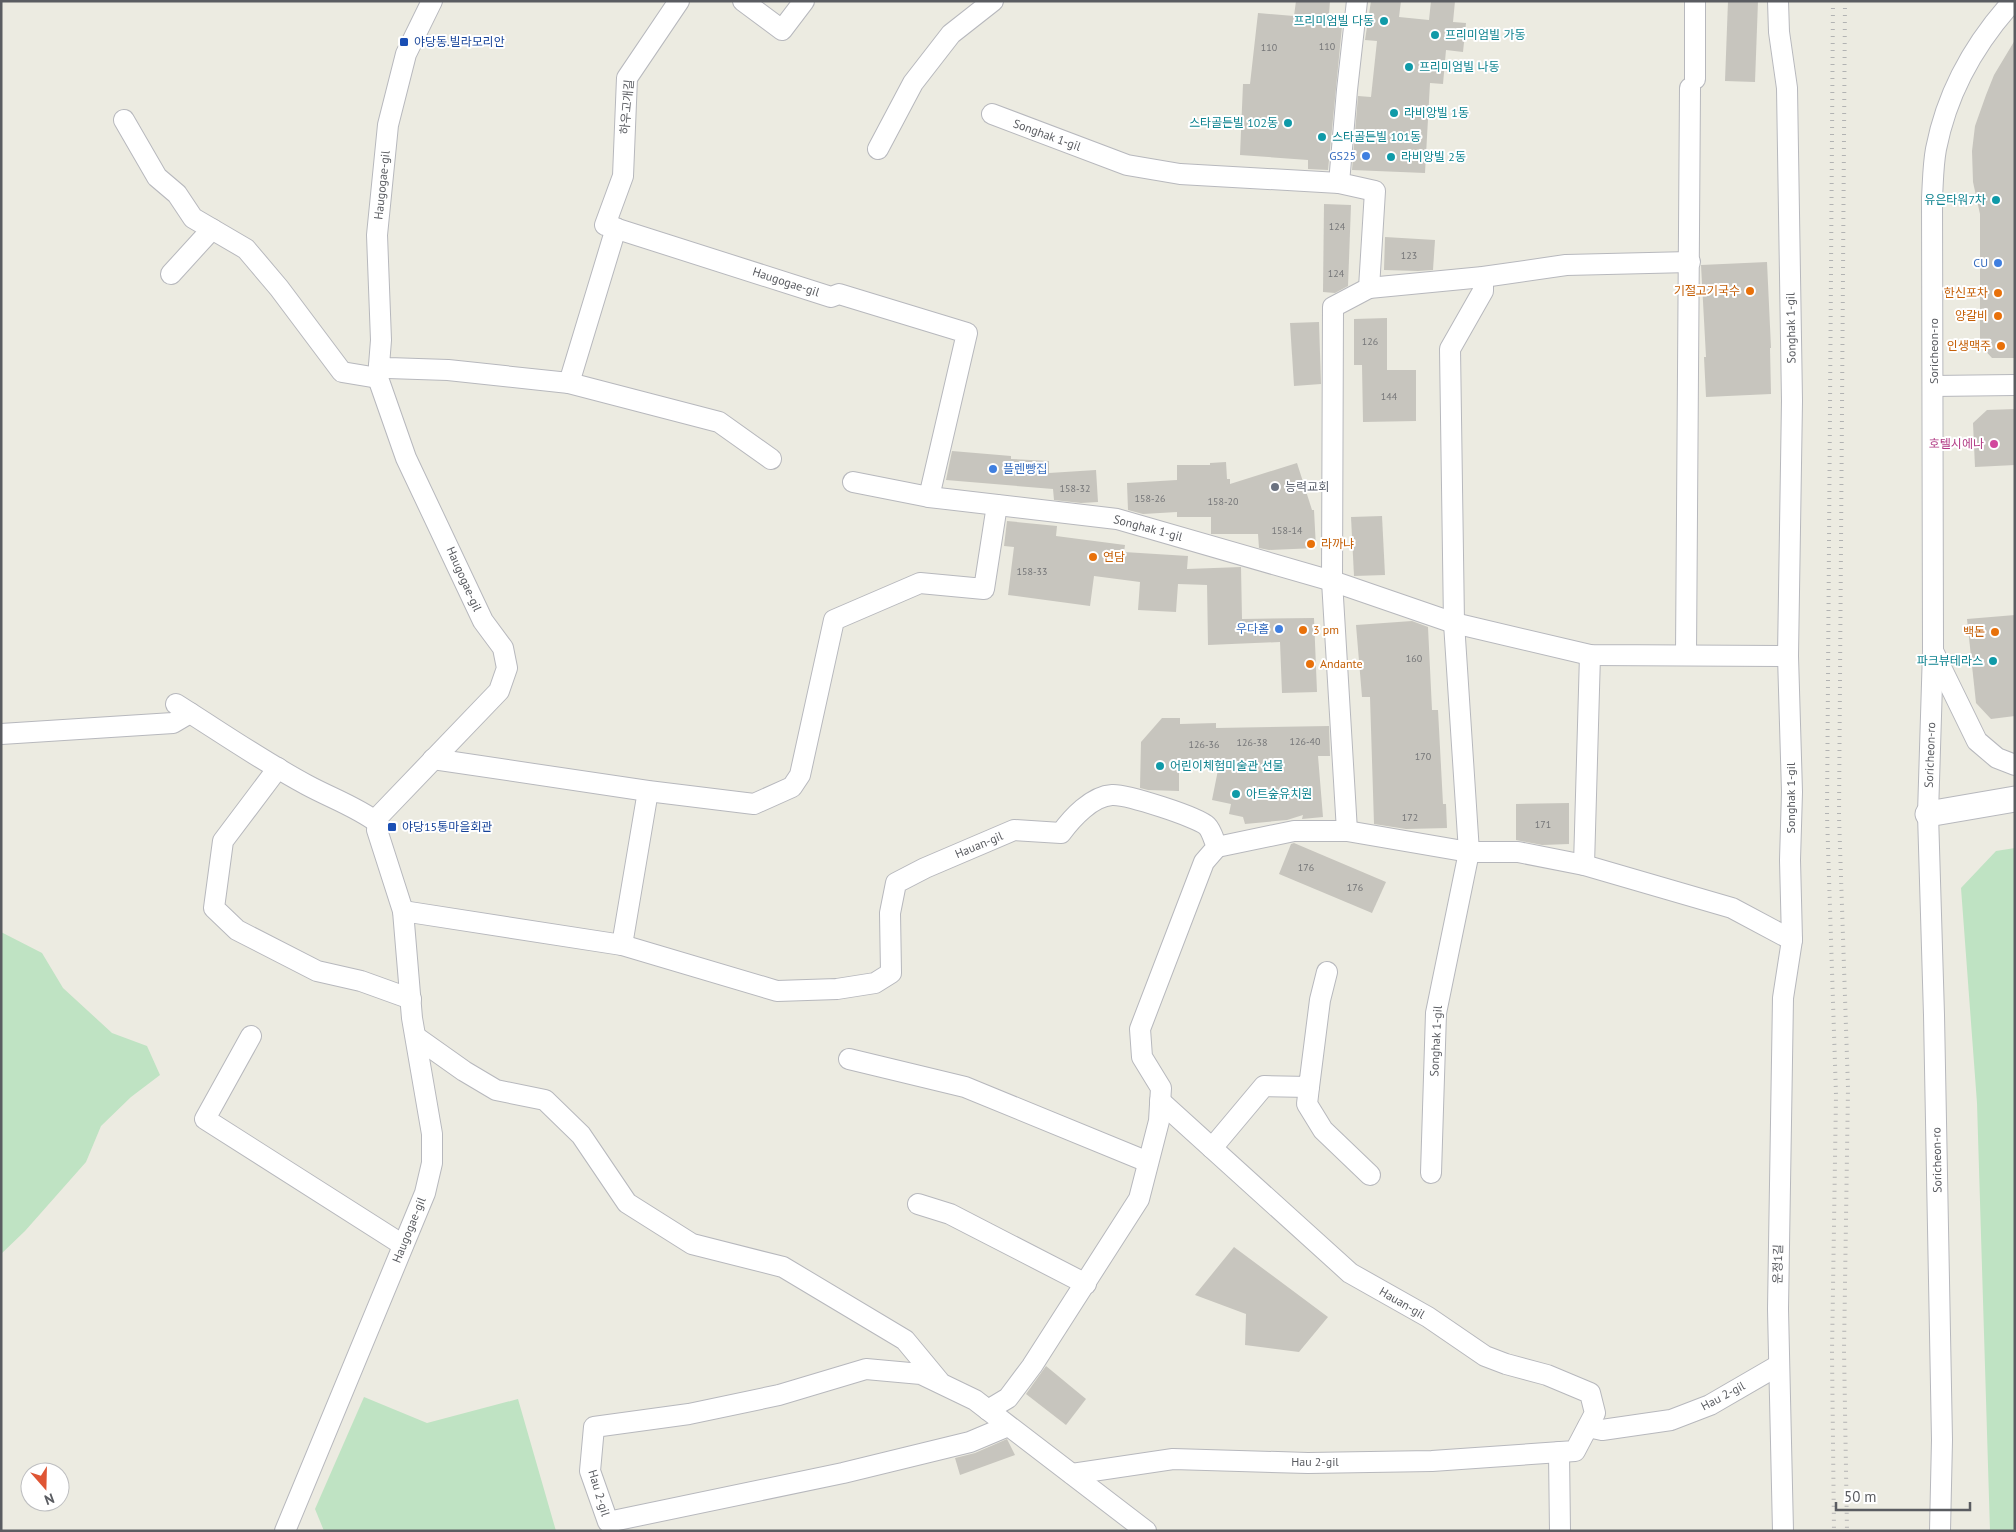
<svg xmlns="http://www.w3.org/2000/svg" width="2016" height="1532" font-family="'PT Sans','Noto Sans KR',sans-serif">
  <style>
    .green { fill: #bfe3c3 }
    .building { fill: #c7c5be }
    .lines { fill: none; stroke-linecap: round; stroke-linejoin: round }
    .minor-casing { stroke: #b7b8bd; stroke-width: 22 }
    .tertiary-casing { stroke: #b7b8bd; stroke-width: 27 }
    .minor { stroke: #fff; stroke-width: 20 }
    .tertiary { stroke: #fff; stroke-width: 25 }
    .rail { stroke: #b2b3b3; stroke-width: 4; stroke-dasharray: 1 6; stroke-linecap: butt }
    .culture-dot { fill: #0f9aa8; stroke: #fff; stroke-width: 2 }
    .transit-dot { fill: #1a4fb4; stroke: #fff; stroke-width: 2 }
    .shop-dot { fill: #3f7fe0; stroke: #fff; stroke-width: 2 }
    .food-dot { fill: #e8710a; stroke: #fff; stroke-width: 2 }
    .hotel-dot { fill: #d1479c; stroke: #fff; stroke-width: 2 }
    .worship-dot { fill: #6b7280; stroke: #fff; stroke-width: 2 }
    .labels { text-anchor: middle; stroke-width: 4; stroke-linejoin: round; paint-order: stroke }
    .number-label { font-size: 10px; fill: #757678 }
    .culture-label { font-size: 12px; fill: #0d838f; stroke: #fff; text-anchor: start }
    .transit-label { font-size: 12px; fill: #164399; stroke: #fff; text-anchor: start }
    .street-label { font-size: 12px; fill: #5a5c61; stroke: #fff }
    .shop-label { font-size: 12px; fill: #366cbe; stroke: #fff; text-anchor: end }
    .food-label { font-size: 12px; fill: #c56008; stroke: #fff; text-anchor: end }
    .hotel-label { font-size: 12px; fill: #b23c85; stroke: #fff; text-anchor: end }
    .worship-label { font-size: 12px; fill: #5b616d; stroke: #fff; text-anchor: start }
  </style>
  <rect width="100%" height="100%" fill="#ecebe1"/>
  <g class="green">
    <path d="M2015,848V1531H1990L1977,1103L1961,888L1996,851Z"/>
    <path d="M1,932L42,953L63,988L112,1033L147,1046L160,1075L131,1097L101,1126L86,1162L25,1231L1,1254Z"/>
    <path d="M364,1397L427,1423L518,1399L556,1531H324L315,1509Z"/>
  </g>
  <g class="building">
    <path d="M1296,1H1330L1329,14L1343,16L1328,170L1308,169V160L1240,155L1243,84H1250L1258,13L1294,16Z"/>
    <path d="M1371,1H1401L1399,17L1429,20L1431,1H1455L1453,22L1466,23L1463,52L1446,50L1443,84L1430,83L1425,173L1352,170L1358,96L1371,97L1377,41L1365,40Z"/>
    <path d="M1728,1H1758L1755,82L1725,81Z"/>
    <path d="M2015,40V358H1992L1980,345V214L1973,182L1972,151L1975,126L1986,95L1994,75Z"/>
    <path d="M1324,204L1351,205L1348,286L1335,293L1323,292Z"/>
    <path d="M1385,237L1435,240L1433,270L1418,271L1384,270Z"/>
    <path d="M1767,262L1771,348H1770L1771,394L1706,397L1704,357H1706L1701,265Z"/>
    <path d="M1387,318V370H1416V421L1363,422L1362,365H1354V319Z"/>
    <path d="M1319,322L1321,384L1294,386L1290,323Z"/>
    <path d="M2015,409V465L1975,467L1973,423L1987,410Z"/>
    <path d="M952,451L1011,456V459L1049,461V473L1096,470L1098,502L1081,503L1054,500L1053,489L946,480Z"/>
    <path d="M1226,462L1227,479H1230V484L1297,463L1312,510H1314L1316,548L1269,550L1259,548L1258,534H1211V517H1177V512L1143,514L1128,510L1127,483L1177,480V465H1210V463Z"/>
    <path d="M1382,516L1385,575L1354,576L1351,517Z"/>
    <path d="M1007,521L1057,526L1056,536L1125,545L1124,552L1188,556L1187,569L1241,567L1242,619L1314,618L1317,692L1282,693L1280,642L1208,645L1207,585L1178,584L1176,612L1138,610L1140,582L1094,576L1090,606L1008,595L1014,547L1004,546Z"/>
    <path d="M2015,615V716L1991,719L1976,703L1967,619Z"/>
    <path d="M1412,621L1428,627L1432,710H1438L1443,804H1446L1447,828L1406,829L1374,824L1370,697H1362L1356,625Z"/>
    <path d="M1162,718H1180V724L1216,723V728L1329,726L1330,756H1318L1323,817L1302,819L1303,815L1287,820L1245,824L1243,817L1229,814L1231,804L1212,800L1219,765L1179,766V791L1148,790L1140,788L1141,742Z"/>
    <path d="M1569,803V844L1542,845L1516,840V804Z"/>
    <path d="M1294,843L1386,882L1372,913L1279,874L1291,844Z"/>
    <path d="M1234,1247L1328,1317L1299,1352L1245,1345L1246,1314L1195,1295Z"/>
    <path d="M1046,1366L1086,1399L1066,1425L1026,1394Z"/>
    <path d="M1007,1439L1015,1455L960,1475L955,1458L975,1453Z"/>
  </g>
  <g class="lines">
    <defs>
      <g id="minor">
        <path d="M679,1L627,78L623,176L605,225L831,297L839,294L967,333L929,497L853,482"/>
        <path d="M743,1L782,30L804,1"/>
        <path d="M1778,1L1779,32L1787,88L1792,401L1788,656L1792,792L1790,860L1792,940L1783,998L1778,1309L1783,1531"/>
        <path d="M1695,79V1"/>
        <path d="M992,114L1127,165L1180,174L1339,183"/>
        <path d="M124,120L157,177L177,194L193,218L246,249L279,288L342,372L378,378"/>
        <path d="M878,149L913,83L951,34L993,1"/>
        <path d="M171,274L212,229"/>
        <path d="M1369,288L1483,277L1566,265L1690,262"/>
        <path d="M379,366L388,368L448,370L569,383L616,228"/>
        <path d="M569,383L719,422L771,459"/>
        <path d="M1933,386L2015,385"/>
        <path d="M929,497L1117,519L1332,581L1454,623L1590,655L1788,656"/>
        <path d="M1934,653L1977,741L1997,758L2015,765"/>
        <path d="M1686,655L1690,88"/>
        <path d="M176,704C219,731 262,761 307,785C331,798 357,807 378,823"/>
        <path d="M1,734L173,723L190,713"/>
        <path d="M433,759L648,791L754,804L792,787L800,775L834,620L920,583L984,589L997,505"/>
        <path d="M278,768L223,841L214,908L237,930L317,971L361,981L411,999"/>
        <path d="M1347,831L1332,581L1333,307L1369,288L1375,191L1339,183L1347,90L1357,1"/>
        <path d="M1217,847L1294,831H1347L1469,852H1518L1584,865L1732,908L1792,940"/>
        <path d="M1584,865L1590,655"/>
        <path d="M403,911L622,945L648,791"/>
        <path d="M622,945L777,991L837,989L875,983L891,973L890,913L896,883L925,868L1014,830L1061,833C1072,818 1092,796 1112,795C1126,794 1198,817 1207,826C1212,831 1214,841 1217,847L1204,862L1140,1029L1142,1057L1161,1088L1159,1121L1139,1199L1032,1366L1008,1398L988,1410"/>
        <path d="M251,1036L205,1119L403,1245"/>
        <path d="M416,1037L464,1071L496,1090L545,1100L581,1135L627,1203L692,1244L783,1267L905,1340L939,1381"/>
        <path d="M849,1059L965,1087L1148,1162"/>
        <path d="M1309,1087L1307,1104L1323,1130L1370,1175"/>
        <path d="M1212,1148L1264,1086L1309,1087L1320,1000L1327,972"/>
        <path d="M1431,1173L1436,1013L1469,852L1454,623L1450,349L1483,291V277"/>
        <path d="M918,1204L950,1214L1086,1284"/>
        <path d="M1008,1426L970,1442L843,1473L608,1522L590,1471L594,1427L689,1414L779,1395L866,1369L921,1374L975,1400L988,1410L1146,1531"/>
        <path d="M1588,1427L1602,1430L1671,1420L1710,1405L1779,1365"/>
        <path d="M1559,1452L1560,1531"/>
        <path d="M1072,1474L1173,1459L1308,1463L1432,1461L1575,1451L1595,1413L1590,1393L1547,1375L1506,1364L1485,1356L1428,1317L1350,1273L1160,1101"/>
        <path d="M285,1531L425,1193L432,1163V1134L412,1018L403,911L377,830L379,816L499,691L507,668L503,648L483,621L406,458L378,378L381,340L377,235L388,125L406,54L432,1"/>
        <path d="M1940,1531L1942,1440L1934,1015L1928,814L1933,651L1932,198C1933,182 1933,165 1936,149C1947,92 1974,44 2013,1"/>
      </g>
      <path id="tertiary" d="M1928,814L2015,799"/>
    </defs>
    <use href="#minor" class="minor-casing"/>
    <use href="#tertiary" class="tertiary-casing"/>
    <use href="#minor" class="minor"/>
    <use href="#tertiary" class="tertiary"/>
    <g class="rail">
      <path d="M1833,1L1827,815L1836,1095L1832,1353L1834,1531"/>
      <path d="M1845,1L1839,816L1848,1088L1844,1350L1847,1531"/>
    </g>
  </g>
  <g class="culture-dot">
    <circle cx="1384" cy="21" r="5"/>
    <circle cx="1435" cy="35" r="5"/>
    <circle cx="1409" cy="67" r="5"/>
    <circle cx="1394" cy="113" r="5"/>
    <circle cx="1288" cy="123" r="5"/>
    <circle cx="1322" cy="137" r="5"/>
    <circle cx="1391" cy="157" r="5"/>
    <circle cx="1996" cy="200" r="5"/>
    <circle cx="1993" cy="661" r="5"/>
    <circle cx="1160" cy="766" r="5"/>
    <circle cx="1236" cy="794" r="5"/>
  </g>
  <g class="transit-dot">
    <rect x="399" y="37" width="10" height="10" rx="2.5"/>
    <rect x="387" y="822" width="10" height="10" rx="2.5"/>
  </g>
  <g class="shop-dot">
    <circle cx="1366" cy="156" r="5"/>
    <circle cx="1998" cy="263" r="5"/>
    <circle cx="993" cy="469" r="5"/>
    <circle cx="1279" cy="629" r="5"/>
  </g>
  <g class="food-dot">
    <circle cx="1750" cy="291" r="5"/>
    <circle cx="1998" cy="293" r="5"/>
    <circle cx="1998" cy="316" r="5"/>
    <circle cx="2001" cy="346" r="5"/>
    <circle cx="1311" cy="544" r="5"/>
    <circle cx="1093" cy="557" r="5"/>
    <circle cx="1303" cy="630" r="5"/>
    <circle cx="1995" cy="632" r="5"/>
    <circle cx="1310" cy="664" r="5"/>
  </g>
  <circle class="hotel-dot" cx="1994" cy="444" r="5"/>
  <circle class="worship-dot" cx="1275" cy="487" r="5"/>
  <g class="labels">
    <g class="number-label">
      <text x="1327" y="50">110</text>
      <text x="1269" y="51">110</text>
      <text x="1337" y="230">124</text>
      <text x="1409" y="259">123</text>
      <text x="1336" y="277">124</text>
      <text x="1370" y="345">126</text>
      <text x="1389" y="400">144</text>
      <text x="1075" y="492">158-32</text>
      <text x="1150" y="502">158-26</text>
      <text x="1223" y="505">158-20</text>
      <text x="1287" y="534">158-14</text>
      <text x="1032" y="575">158-33</text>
      <text x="1414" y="662">160</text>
      <text x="1305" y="745">126-40</text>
      <text x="1252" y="746">126-38</text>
      <text x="1204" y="748">126-36</text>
      <text x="1423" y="760">170</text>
      <text x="1410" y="821">172</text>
      <text x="1543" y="828">171</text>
      <text x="1306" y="871">176</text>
      <text x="1355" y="891">176</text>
    </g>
    <g class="culture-label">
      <text x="1374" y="25" text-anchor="end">프리미엄빌 다동</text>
      <text x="1445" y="39">프리미엄빌 가동</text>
      <text x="1419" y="71">프리미엄빌 나동</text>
      <text x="1404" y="117">라비앙빌 1동</text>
      <text x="1278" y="127" text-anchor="end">스타골든빌 102동</text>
      <text x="1332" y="141">스타골든빌 101동</text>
      <text x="1401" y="161">라비앙빌 2동</text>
      <text x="1986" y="204" text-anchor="end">유은타워7차</text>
      <text x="1983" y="665" text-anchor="end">파크뷰테라스</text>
      <text x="1170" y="770">어린이체험미술관 선물</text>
      <text x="1246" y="798">아트숲유치원</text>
    </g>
    <g class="transit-label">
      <text x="414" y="46">야당동.빌라모리안</text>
      <text x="402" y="831">야당15통마을회관</text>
    </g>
    <g class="street-label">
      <text transform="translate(627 107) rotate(-85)" y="4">하우고개길</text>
      <text transform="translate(1047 135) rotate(20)" y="4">Songhak 1-gil</text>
      <text transform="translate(382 185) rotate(-84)" y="4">Haugogae-gil</text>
      <text transform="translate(786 282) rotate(18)" y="4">Haugogae-gil</text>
      <text transform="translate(1791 328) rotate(-91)" y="4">Songhak 1-gil</text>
      <text transform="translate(1934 351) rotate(-90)" y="4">Soricheon-ro</text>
      <text transform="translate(1148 528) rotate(15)" y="4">Songhak 1-gil</text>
      <text transform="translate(464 579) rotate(66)" y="4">Haugogae-gil</text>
      <text transform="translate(1930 755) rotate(-88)" y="4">Soricheon-ro</text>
      <text transform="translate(1791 798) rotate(-90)" y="4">Songhak 1-gil</text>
      <text transform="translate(979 845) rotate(-23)" y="4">Hauan-gil</text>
      <text transform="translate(1436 1041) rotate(-87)" y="4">Songhak 1-gil</text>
      <text transform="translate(1937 1160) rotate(-91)" y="4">Soricheon-ro</text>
      <text transform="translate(409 1230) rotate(-68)" y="4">Haugogae-gil</text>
      <text transform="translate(1778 1264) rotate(-89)" y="4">운정1길</text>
      <text transform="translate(1402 1303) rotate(30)" y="4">Hauan-gil</text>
      <text transform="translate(1723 1396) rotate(-28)" y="4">Hau 2-gil</text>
      <text x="1315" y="1466">Hau 2-gil</text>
      <text transform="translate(599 1493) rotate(73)" y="4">Hau 2-gil</text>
    </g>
    <g class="shop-label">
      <text x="1356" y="160">GS25</text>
      <text x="1988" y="267">CU</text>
      <text x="1003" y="473" text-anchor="start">플렌빵집</text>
      <text x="1269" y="633">우다홈</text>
    </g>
    <g class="food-label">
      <text x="1740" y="295">기절고기국수</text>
      <text x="1988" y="297">한신포차</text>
      <text x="1988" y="320">양갈비</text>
      <text x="1991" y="350">인생맥주</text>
      <text x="1321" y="548" text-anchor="start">라까냐</text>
      <text x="1103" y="561" text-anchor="start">연담</text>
      <text x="1313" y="634" text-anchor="start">3 pm</text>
      <text x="1985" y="636">백돈</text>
      <text x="1320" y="668" text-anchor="start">Andante</text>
    </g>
    <g class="hotel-label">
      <text x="1984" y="448">호텔시에나</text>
    </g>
    <g class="worship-label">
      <text x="1285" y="491">능력교회</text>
    </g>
  </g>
  <rect width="2016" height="1532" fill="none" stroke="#5a5c61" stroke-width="5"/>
  <g transform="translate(45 1487) rotate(160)"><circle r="24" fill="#ffffff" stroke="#bdbec0"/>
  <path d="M0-4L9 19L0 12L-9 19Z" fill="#df5534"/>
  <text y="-8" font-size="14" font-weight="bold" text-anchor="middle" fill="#5a5c61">N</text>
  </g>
  <path d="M1836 1502v8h134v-8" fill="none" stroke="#5a5c61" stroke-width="2.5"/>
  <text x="1844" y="1502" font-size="15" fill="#5a5c61" stroke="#ffffff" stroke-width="4" paint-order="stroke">50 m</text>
</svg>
